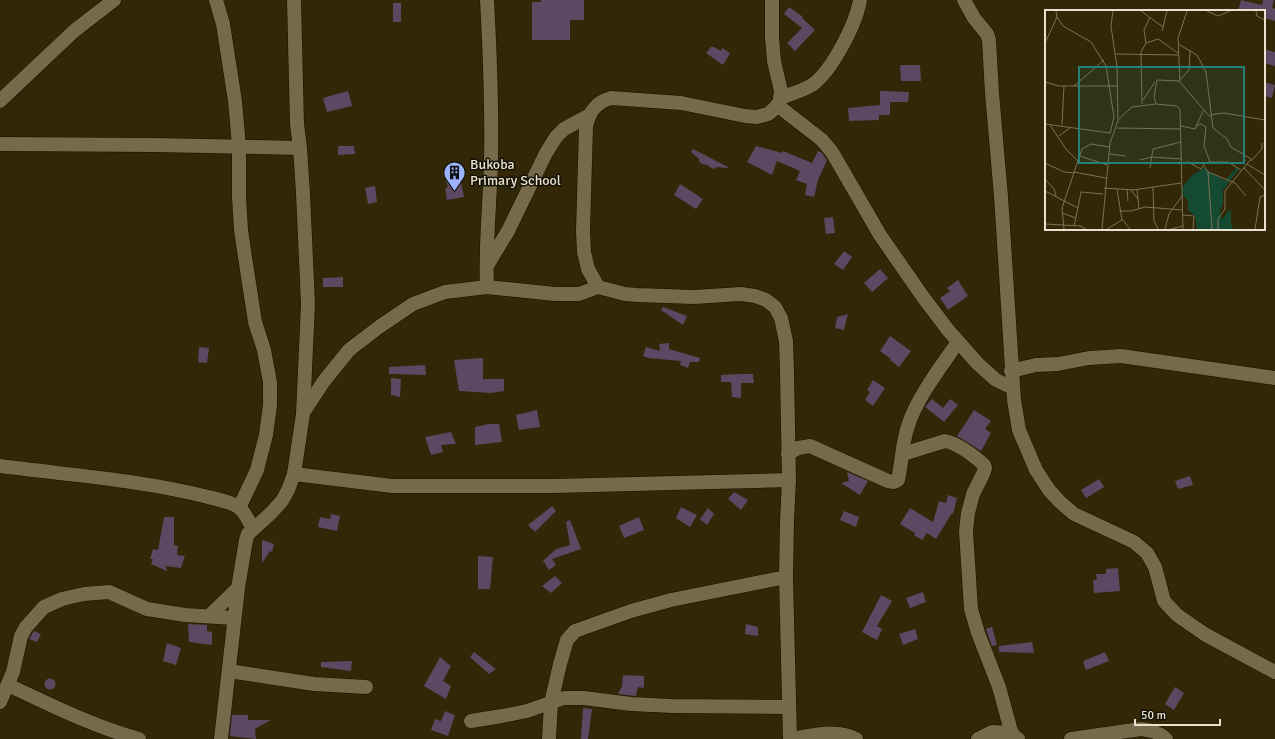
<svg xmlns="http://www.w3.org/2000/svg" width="1275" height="739" font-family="Signika,sans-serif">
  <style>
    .building { fill: #5c4862 }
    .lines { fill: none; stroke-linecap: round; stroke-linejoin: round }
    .street-casing { stroke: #181000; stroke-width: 15 }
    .street { stroke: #756a4a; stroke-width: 14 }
    .labels { text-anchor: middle; stroke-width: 3; stroke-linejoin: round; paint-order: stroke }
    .poi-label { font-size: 14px; fill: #e8e2d0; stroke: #151105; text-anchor: start }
    .inset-road { fill: none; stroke: #7b7257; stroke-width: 1 }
    .view { fill: #258178; fill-opacity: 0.15; stroke: #258178; stroke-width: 2 }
    .inset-edge { fill: none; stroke: #e8e2d0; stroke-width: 2 }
  </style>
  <rect width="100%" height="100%" fill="#322707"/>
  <g class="building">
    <path d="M541,0H584V20H570V40H532V2H541Z"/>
    <path d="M1241,0L1262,5L1263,0H1274L1272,7L1275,9V21L1264,18V11H1238Z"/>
    <rect x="393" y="3" width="8" height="19"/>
    <path d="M789,7L803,17L802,18L815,30L795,51L787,43L802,28L784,14Z"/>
    <path d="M711,47H714L721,51L722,48L730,53L723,65L706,53Z"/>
    <path d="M1264,49L1275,52V66L1264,63Z"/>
    <path d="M900,65H920L921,81H901Z"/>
    <path d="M1264,82L1275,85L1272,98L1264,96Z"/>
    <path d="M348,91L352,106L327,112L323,98Z"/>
    <path d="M880,91L909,92L908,102H890V115H879V120L849,121L848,108L880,105Z"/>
    <path d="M338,146H354L355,154L338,155Z"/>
    <path d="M756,146L782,153L783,151L812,163L818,151L822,153L827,160L818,180L814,197L805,195L807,184L796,180L800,171L777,161L772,175L747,162Z"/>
    <path d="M693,149L728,167V168L717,167L713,169L707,165L702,164L699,161V159L691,152Z"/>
    <path d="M460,178L464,197L447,200L445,188L448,187L446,181Z"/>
    <path d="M680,184L703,199L696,209L674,195Z"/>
    <path d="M375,186L377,202L368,204L365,188Z"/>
    <path d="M833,217L835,233L826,234L824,218Z"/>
    <path d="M844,251L852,257L843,270L834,264Z"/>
    <path d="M880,269L888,278L872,292L864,283Z"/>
    <path d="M343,277V287H323V278Z"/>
    <path d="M958,280L968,296L948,310L940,298L950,291L947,288Z"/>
    <path d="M663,307L687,316L683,325L661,310Z"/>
    <path d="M848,314L844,330L835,328L837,317Z"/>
    <path d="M890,336L911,351L899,367L890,360L891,359L880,351Z"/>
    <path d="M669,343V349L700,358L699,362H690L688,368L680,365L681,361L648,358L643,356L646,347L660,351L659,344Z"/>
    <path d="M199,347L209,348L207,363L198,362Z"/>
    <path d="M483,358V379H504V391L491,393L459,391L454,360Z"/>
    <path d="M425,365L426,375L389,374V367Z"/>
    <path d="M742,374H753L754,383H741V398L732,397L731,382H721V375Z"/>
    <path d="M391,378L401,379L400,397L391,395Z"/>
    <path d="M873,380L885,388L873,406L865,400L870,392L867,390Z"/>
    <path d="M932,399L943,408L950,399L958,405L944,422L925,407Z"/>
    <path d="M537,410L540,427L519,430L516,415Z"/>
    <path d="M974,410L991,421L985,429L991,433L981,451L957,436Z"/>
    <path d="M488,424H499L502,442L475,445V427Z"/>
    <path d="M451,432L456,444L441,445L443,452L431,455L425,437Z"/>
    <path d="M847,472L868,481L860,495L841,483L849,481Z"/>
    <path d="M1190,476L1193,485L1178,489L1175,481Z"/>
    <path d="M1099,479L1104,487L1086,498L1081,490Z"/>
    <path d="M734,492L748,500L741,510L728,499Z"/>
    <path d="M948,495L957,498L953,514L952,513L936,539L927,533L922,540L914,535L915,533L900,524L910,508L933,522L939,501L946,503Z"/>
    <path d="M552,506L556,511L535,532L528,525Z"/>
    <path d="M681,507L697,515L690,527L676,518Z"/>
    <path d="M708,508L714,514L707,525L700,519Z"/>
    <path d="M844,511L859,517L856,527L840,520Z"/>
    <path d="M331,514L340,516L337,531L318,527L320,517L330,519Z"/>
    <path d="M164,517H174V545L178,546L177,555L185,556L181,568L166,566L167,571L151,564L153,559H150L153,549L158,550Z"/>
    <path d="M639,517L644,530L624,538L619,526Z"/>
    <path d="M570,520L581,549L552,559L556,565L549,570L544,562L541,563L556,549L570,545L566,522Z"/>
    <path d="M262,540L274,544L272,552L270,551L262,563Z"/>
    <path d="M478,556L493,557L490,589H478Z"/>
    <path d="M1118,568L1120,591L1094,593L1093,580H1097L1096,574H1106V569Z"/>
    <path d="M555,576L562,583L551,593L542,586Z"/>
    <path d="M923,592L926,602L910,608L906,598Z"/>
    <path d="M881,595L892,601L877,626L882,629L877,640L862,632Z"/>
    <path d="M188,624L207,625V631L212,632V645L189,642Z"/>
    <path d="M746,624L758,627V636L745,634Z"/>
    <path d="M992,627L997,645L992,646L986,629Z"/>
    <path d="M915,629L918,639L903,645L899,634Z"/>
    <path d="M34,631L41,634L37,642L29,639Z"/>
    <path d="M1032,642L1034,653L999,652V646Z"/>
    <path d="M167,643L181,648L176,665L163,661Z"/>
    <path d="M474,652L496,669L489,674L470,657Z"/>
    <path d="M1105,652L1109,661L1086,670L1083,661Z"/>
    <path d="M440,657L451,666L443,681L451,686L446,699L424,686Z"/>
    <path d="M352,661L351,671L321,667V662Z"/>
    <path d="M623,675L644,676V688L638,687L636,696L618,694L622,686Z"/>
    <circle cx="50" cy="684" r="5.5"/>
    <path d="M1175,687L1184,693L1174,710L1165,704Z"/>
    <path d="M583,708L592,709L588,739H581Z"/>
    <path d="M445,711L455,715L448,736L431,730L435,719L441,721Z"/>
    <path d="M232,715H248V720H271L255,729L256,739L230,736Z"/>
  </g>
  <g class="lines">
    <defs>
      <g id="street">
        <path d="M216,0L223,24L235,101L239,146V197L241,230L245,257L255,322L264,350L270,382V405L266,435L257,470L239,508"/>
        <path d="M487,0C490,54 492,108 491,162C490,204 485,246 487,287"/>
        <path d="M772,0V37L774,61L781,91L780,102L774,109L768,114L757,117L745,116L681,103L611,98C596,102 589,112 586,127L583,231L584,252L588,269L598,287L625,294L637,295L694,297L741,294L755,296L766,300L775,307L781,318L786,341L787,371L789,480L787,521L786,577L790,739"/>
        <path d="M964,0L974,18L987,34L989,40L992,93L1001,196L1014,400L1019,430L1036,470L1049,490L1060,502L1074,514L1134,542L1147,553L1155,567L1164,601L1177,615L1206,635L1275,672"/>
        <path d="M780,98C791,94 802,91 812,85C832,71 856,24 860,0"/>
        <path d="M0,101L74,31L114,0"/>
        <path d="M777,105L822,140L832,152L880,235L923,297L948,330L978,364L996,380L1013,388"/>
        <path d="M0,144L153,145L300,148"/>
        <path d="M488,264L508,231L546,153L556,137L564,129L588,116"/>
        <path d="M1011,371L1036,365L1058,364L1089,358L1121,356L1275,378"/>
        <path d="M303,413L324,381L349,350L379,327L413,304L445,292L487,287L555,294H579L598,287"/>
        <path d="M788,454L798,448L810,446L888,481L894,482L898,480C902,462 902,443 908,426C916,399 942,365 958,342"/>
        <path d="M903,454L945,441C959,444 973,455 984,465L985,468L983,474L973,494L968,513L966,531L971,609L978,633L999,687L1011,731L1013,735L1018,739"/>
        <path d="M0,466C68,475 142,480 208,497C216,499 234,503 240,508C246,514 249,522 253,529"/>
        <path d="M294,474L392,486H553L789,480"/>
        <path d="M209,616L238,588"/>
        <path d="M229,671L314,684L366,687"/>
        <path d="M8,685C51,705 94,727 139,739"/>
        <path d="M0,702L13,672L21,636L26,627L44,607L62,599L84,594L109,592L147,609L185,615L234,618"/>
        <path d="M471,721L502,716L527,711L564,698H584L631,704L672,706L789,707"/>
        <path d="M221,739L238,588L246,540L248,534L271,513L282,501L288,490L294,474L303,414L308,304L303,193L300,148L297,124L294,0"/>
        <path d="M549,739L551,703L560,664L567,640L575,631L631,611L671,600L786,577"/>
        <path d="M790,739C810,736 837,728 856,739"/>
        <path d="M978,739L992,732L1012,733"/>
        <path d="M1071,739L1141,729C1151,730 1158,732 1166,739"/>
      </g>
    </defs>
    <use href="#street" class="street-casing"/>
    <use href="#street" class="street"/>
  </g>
  <defs>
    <symbol id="building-pin" viewBox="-11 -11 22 30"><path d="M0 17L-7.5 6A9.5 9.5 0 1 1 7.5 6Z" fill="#9bb4fd" stroke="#151105"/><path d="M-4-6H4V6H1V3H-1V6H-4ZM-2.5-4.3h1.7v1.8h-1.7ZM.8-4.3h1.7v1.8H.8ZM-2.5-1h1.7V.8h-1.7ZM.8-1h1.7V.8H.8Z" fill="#111"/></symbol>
  </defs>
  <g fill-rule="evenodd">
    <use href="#building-pin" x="442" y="160" width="25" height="34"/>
  </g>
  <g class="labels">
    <g class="poi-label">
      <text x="470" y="169">Bukoba<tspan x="470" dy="16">Primary School</tspan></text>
    </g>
  </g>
  <g transform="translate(1045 10)">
    <rect width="220" height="220" fill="#322707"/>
    <path d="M192,157L194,159L178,180V193L175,202L177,210L183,201L186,200V213L188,219H152L150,206L143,200V191L138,185L137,178L147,165L159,158L180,171Z" fill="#144932"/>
    <path class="inset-road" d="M96,1L118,17M162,1L173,6L185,1M211,1L212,6L220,10M12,7L18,16L46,32L61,56L69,107L65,123M117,21L122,1M0,33L12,7L11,1M101,33L99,20L105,7M133,34L152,45L161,62L168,118L182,129L186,137L206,149L180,181V199L173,209V219M71,44L133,45M135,70L144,60L145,41M134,71L165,107M0,72L14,76H73M29,76L59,50M98,90L110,72M97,94L96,42L101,33L113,29L133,43M165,105L179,103L220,110M74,109L87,97L111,94M0,114L65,123M5,115L21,139L33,151M17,115L19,76M136,116L150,119L158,101M151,116L156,114L161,117L159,136L165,152H183L196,160M72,118L136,119M14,126L26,117M64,144L81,146M35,146L62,155M95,150L107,147L136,149M206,151L217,139V133M0,153L19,162L29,163M136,153L143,152L156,159L160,153L165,152M202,154L220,165M159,156L163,162L167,219M105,158L108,139L136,132M199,158L220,180M29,162L61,168M163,162L190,173L201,186M0,169L9,179L11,186M108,177L109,211L113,219M59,178L88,180L136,173M82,179L83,191M85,179L93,189M92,179L94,199M0,181L33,198L29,216M33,198L36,182L58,184M74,201H86L100,197L138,200M17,203L31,208M138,205L149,206L148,219M77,209L85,219M0,214L35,216L41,219M19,219L17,198L37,139L46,134L64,137M57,219L65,133L73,111L72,57L66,16L68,1M62,219L77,210L72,179M120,219L124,204L137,186M126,219L138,216M138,219L135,100L132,96L111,94L109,87L112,70L135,71L133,28L142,1M210,219L215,187L220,185"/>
    <path class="view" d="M34,57H199V153H34Z"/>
    <rect width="220" height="220" class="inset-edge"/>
  </g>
  <path d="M1135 719v6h85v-6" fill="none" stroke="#e8e2d0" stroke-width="2"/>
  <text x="1141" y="719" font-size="12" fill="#e8e2d0" stroke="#151105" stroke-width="3" paint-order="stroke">50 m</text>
</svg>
